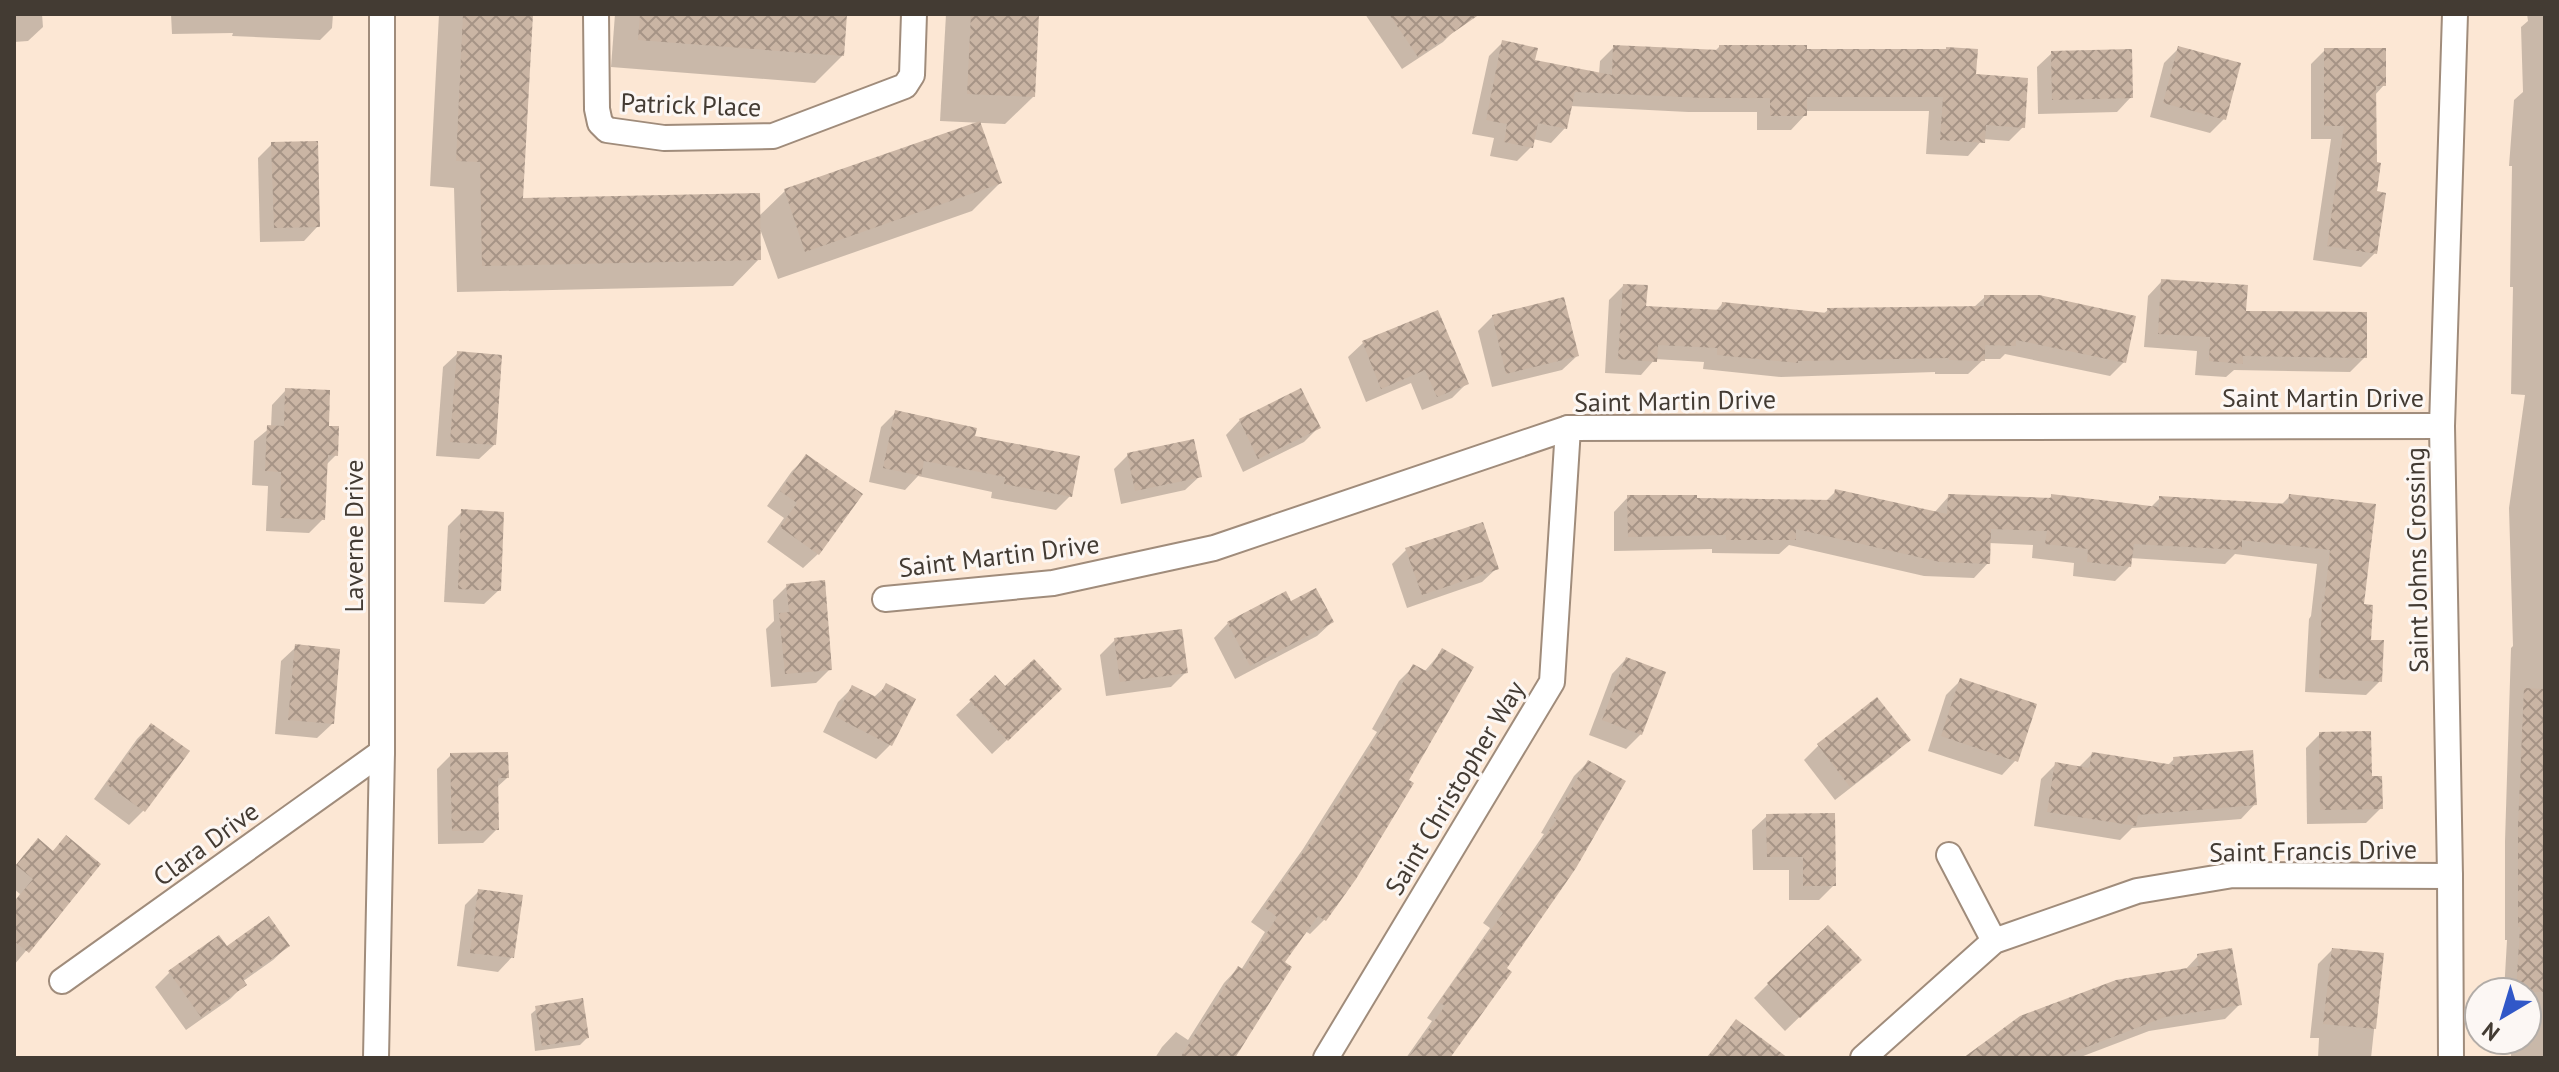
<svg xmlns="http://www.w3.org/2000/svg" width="2559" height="1072" font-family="'PT Sans',sans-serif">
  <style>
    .shadow { fill: #0003 }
    .building { fill: url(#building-cross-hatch) }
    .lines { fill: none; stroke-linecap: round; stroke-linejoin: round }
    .minor-casing { stroke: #a08c7b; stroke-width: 28 }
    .minor { stroke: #fff; stroke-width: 24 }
    .labels { text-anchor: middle; stroke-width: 6; stroke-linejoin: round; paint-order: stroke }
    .street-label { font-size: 26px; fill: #433b33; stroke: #fcf7f4 }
  </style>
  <defs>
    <pattern id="building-cross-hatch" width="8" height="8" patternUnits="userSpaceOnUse" patternTransform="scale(2)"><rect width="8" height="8" fill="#cab5a4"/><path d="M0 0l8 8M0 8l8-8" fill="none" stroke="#a69486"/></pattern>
  </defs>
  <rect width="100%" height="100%" fill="#fce7d4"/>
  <g class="shadow">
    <path d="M14,14H42L43,27L28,41L14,42Z"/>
    <path d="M171,14H333L332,28L320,40L232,36L233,33L172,34Z"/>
    <path d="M439,14H531L521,200L758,217L785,191L979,123L1000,183L972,211L778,279L759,226V259L733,286L457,292L454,188L430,186Z"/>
    <path d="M615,14H845L842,56L815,83L611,67Z"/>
    <path d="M946,14H1037L1033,97L1005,124L940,121Z"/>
    <path d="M1365,14H1447L1457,28L1443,42L1402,69Z"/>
    <path d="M2527,14H2545V1058H2511V1051L2499,1050L2500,1040H2527V992H2504L2507,940H2505V841L2511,648L2513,646L2509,508L2525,395L2511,394L2513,287H2510L2512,166H2509L2514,100L2523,92L2521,27L2528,21Z"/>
    <path d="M1503,42L1533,61L1599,74L1600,61L1614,47L1715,51L1719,47L1805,51L1974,76L2023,127L2009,141L1983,139L1968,156L1926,154L1929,111H1805V115L1791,130H1757V112H1688L1570,106L1565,128L1551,143L1533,139L1531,147L1517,161L1490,156L1494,138L1472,134L1489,56Z"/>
    <path d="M2179,48L2224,119L2210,133L2150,117L2164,63Z"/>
    <path d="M2325,50L2384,85L2375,95V253L2361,267L2313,260L2331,139H2311V64Z"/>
    <path d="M2052,53L2131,97L2117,112L2038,114L2037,67Z"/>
    <path d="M272,144L318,226L304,241L260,242L258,158Z"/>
    <path d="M2162,281L2244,313L2365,357L2350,372L2234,370L2226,377L2195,375L2197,351L2144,347L2148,296Z"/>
    <path d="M1623,286L1644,308L1716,311L1722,304L1823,314L1828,310L1973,308L1985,297L2124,362L2110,376L2005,354L2000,359H1984L1968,374H1935V372L1781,377L1703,369L1704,362L1655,359L1641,375L1605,373L1609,300Z"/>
    <path d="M1437,313L1466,384L1452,398L1422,410L1411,383L1366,402L1348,357L1363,343Z"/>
    <path d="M1493,316L1577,356L1562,370L1492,387L1478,331Z"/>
    <path d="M458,353L494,445L479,459L436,456L443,367Z"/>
    <path d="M286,390L326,427L336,455L326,465L323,519L309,533L266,531L268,486L252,485L254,441L271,427L272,405Z"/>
    <path d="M895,413L973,437L1070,496L1056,510L991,498L992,492L918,476L905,490L869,482L881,427Z"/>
    <path d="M1240,420L1318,428L1304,442L1243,472L1226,435Z"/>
    <path d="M1128,455L1200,476L1185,490L1121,504L1114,469Z"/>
    <path d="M807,456L818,554L803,568L767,542L784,518L767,506L792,471Z"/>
    <path d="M1836,491L1934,513L1949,496L2047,500L2052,496L2150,508L2160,498L2281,505L2290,496L2374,506L2362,606L2380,681L2366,695L2305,692L2309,619L2311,616L2317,564L2235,554L2225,564L2130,558L2129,567L2115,581L2073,576L2074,563L2032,558L2033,545L1989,543L1988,563L1974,578L1924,576L1789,545L1779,554L1712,553V549L1614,551V512L1628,497L1825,502Z"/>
    <path d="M462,512L499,590L484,604L444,602L448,526Z"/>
    <path d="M1406,550L1497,568L1482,582L1407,608L1392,564Z"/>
    <path d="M787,586L830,669L816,683L771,687L766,629L774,621L773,600Z"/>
    <path d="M1332,622L1317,636L1235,679L1214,638L1228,623Z"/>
    <path d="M1115,640L1186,672L1171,687L1106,696L1100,655Z"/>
    <path d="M296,647L332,724L317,738L275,734L281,661Z"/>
    <path d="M1442,651L1324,920L1310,934L1305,931L1282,963L1232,1058H1155L1162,1047L1176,1032L1188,1040L1224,983L1238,968L1241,970L1265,932L1251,922L1303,849L1377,732L1372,729L1399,681L1414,666L1424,672Z"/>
    <path d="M1626,659L1641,734L1626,749L1589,735L1612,674Z"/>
    <path d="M995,678L1005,689L1045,704L992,754L956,715Z"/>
    <path d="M1960,681L2016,760L2002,775L1928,751L1946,695Z"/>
    <path d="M886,686L890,745L876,759L823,732L838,702L853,687L873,698Z"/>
    <path d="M1877,700L1908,740L1894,754L1835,800L1804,760L1818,746Z"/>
    <path d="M151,725L143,811L129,825L94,799L137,739Z"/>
    <path d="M2320,734L2370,778L2381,808L2366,823L2307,824L2306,748Z"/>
    <path d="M2092,754L2167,766L2174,759L2255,804L2241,819L2132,828L2120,840L2034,826L2041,779L2056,764L2078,768Z"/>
    <path d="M451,755L507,778L496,788L497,829L483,843L438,844L437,769Z"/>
    <path d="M1588,762L1504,969L1448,1058H1406L1432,1021L1427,1018L1490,928L1483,923L1544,834L1541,833L1574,776Z"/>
    <path d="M1767,816L1834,885L1819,900H1789V870H1753L1752,830Z"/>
    <path d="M66,838L99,864L14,965V902L20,894L14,889V868L24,855L52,852Z"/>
    <path d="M479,891L512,957L498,972L457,966L465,905Z"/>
    <path d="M288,946L273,960L242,982L244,985L230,999L186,1030L155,987L170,972L226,948Z"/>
    <path d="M2332,950L2382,955L2371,1058H2318L2319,1038H2310L2318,964Z"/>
    <path d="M2198,956L2240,1004L2225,1019L2149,1031L2078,1058H1967L2184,971Z"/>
    <path d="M1844,974L1785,1031L1754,998L1768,984Z"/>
    <path d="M538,1008L587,1038L580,1045L535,1051L531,1014Z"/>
    <path d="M1736,1022L1774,1058H1706Z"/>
  </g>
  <g class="building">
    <path d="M463,14H533L523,198L760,193L761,260L482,266L480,162L456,161Z"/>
    <path d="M640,14H847L844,56L638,40Z"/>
    <path d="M971,14H1039L1035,97L967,94Z"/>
    <path d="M1389,14H1480L1418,57Z"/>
    <path d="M1502,40L1538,48L1535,60L1612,75L1613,45L1719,50V45H1807V49H1946V47L1978,49L1976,74L2028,78L2025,128L1986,125L1985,143L1940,140L1943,97H1807V116H1770V98H1704L1575,92L1567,129L1538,123L1533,148L1504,142L1507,124L1486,120Z"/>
    <path d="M2178,46L2241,63L2226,120L2163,103Z"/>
    <path d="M2324,48H2386V86H2376L2377,162L2381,163L2377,191L2386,193L2377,254L2327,246L2344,126H2324Z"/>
    <path d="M2132,49L2133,98L2052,100L2051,51Z"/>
    <path d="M980,121L1002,183L805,252L784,189Z"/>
    <path d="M318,141L320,227L274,228L271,142Z"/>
    <path d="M2161,279L2248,285L2246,311L2367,312V358L2243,356V364L2209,361L2210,337L2158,334Z"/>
    <path d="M1623,284L1648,285L1646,306L1721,310L1722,302L1827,313V308L1984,306V295H2039L2136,316L2126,363L2016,340V346L1985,345V361L1949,360V358L1798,361V363L1717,355V348L1658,345L1657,362L1618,359Z"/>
    <path d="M1564,297L1579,356L1506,374L1492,315Z"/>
    <path d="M1438,310L1469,384L1437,397L1425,370L1381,389L1362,341Z"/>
    <path d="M457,351L502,355L496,445L450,442Z"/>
    <path d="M285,388L330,390L329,426H339L338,456L328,455L325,520L280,518L281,472L265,471L267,425L284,426Z"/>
    <path d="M1301,388L1321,428L1258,459L1239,419Z"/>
    <path d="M895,410L977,428L975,436L1080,456L1072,497L1004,484L1005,477L924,461L921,476L883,468Z"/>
    <path d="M1194,439L1202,477L1135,491L1127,453Z"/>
    <path d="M806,454L863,494L819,555L780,527L797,503L780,491Z"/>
    <path d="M1835,489L1947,514L1948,494L2051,498V494L2159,507V496L2288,504L2289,494L2376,504L2364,604L2373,605L2371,640H2384L2382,682L2319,678L2322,602H2324L2330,550L2242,540V550L2134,544L2131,567L2087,562L2088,549L2045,544L2047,531L1991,529L1990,564L1940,562L1796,529V540H1726V535L1628,537L1627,495H1697V498L1833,500Z"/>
    <path d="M461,509L504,512L501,591L458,589Z"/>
    <path d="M1483,522L1499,569L1422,595L1405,548Z"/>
    <path d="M825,580L832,670L785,674L779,613L789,612L786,584Z"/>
    <path d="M1316,588L1334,622L1250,666L1227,622L1286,591L1291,601Z"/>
    <path d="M1182,629L1188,673L1120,682L1114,638Z"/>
    <path d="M295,644L340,649L334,724L288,720Z"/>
    <path d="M1442,648L1474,667L1409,780L1414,783L1356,879L1326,921L1318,916L1285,962L1292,967L1235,1058H1180L1238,966L1244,970L1277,917L1264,907L1317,833L1389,717L1385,715L1413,664L1428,672Z"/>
    <path d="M1626,657L1666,672L1642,735L1602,720Z"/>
    <path d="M1034,659L1062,689L1008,741L969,700L995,675L1005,686Z"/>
    <path d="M1960,678L2037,704L2018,762L1941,736Z"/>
    <path d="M886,683L916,699L892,746L836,717L852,685L878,698Z"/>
    <path d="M2524,688L2545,689V992H2516L2520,927H2518V826Z"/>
    <path d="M1877,697L1911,740L1850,787L1817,744Z"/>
    <path d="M151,723L190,751L145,812L106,784Z"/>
    <path d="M2371,731L2372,776H2382L2383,809L2320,810L2319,732Z"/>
    <path d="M2253,750L2257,805L2138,815L2136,826L2047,812L2055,762L2089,768L2092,752L2174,765L2173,757Z"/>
    <path d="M508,752L509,778H498L499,830L452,831L450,753Z"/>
    <path d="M1588,760L1626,781L1576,868L1507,968L1512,972L1450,1058H1408L1445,1006L1439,1002L1503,913L1496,908L1557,819L1554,818Z"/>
    <path d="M1835,813L1836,886H1803V857H1767L1766,814Z"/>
    <path d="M66,835L101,864L29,953L14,941V902L33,879L16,865L38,838L53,851Z"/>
    <path d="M478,889L523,895L514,958L470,953Z"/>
    <path d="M269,916L290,946L243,979L247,985L201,1017L168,971L219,935L227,946Z"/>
    <path d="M1828,925L1862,960L1800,1018L1767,983Z"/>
    <path d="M2232,948L2242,1005L2165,1017L2058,1058H1963L2020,1016L2116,980L2199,966L2197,954Z"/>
    <path d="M2332,948L2384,953L2376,1029L2323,1024Z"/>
    <path d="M583,998L589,1038L542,1046L535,1006Z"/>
    <path d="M1736,1019L1788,1058H1707Z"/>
  </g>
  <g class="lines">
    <defs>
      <g id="minor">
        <path d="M596,14L597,109L600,123L607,130L664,138L773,136L905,86L912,75L914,14"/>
        <path d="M885,599L1053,583L1214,548L1568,428L2442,426"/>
        <path d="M1949,855L1994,941"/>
        <path d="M62,981L382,752"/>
        <path d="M376,1058L382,752V14"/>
        <path d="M1326,1058L1552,682L1568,428"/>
        <path d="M1863,1058L1994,941L2137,891L2233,875L2450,876"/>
        <path d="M2451,1058L2450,876L2442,426L2455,14"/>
      </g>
    </defs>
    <use href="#minor" class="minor-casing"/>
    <use href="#minor" class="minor"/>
  </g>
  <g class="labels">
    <g class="street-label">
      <text transform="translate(691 105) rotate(2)" y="9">Patrick Place</text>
      <text x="2323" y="407">Saint Martin Drive</text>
      <text transform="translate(1675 401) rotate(-1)" y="9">Saint Martin Drive</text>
      <text transform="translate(354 536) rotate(-90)" y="9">Laverne Drive</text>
      <text transform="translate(999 556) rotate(-7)" y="9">Saint Martin Drive</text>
      <text transform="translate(2417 560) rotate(-91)" y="9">Saint Johns Crossing</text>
      <text transform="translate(1455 788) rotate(-59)" y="9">Saint Christopher Way</text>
      <text transform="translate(206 844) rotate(-36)" y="9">Clara Drive</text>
      <text transform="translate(2313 851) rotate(-1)" y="9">Saint Francis Drive</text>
    </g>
  </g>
  <rect width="2559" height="1072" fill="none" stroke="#433b33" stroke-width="32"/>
  <g transform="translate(2503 1016) rotate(218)"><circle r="38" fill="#fcf7f4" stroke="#b2aca7" stroke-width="2"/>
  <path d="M0-6L14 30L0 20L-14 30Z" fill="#3158c8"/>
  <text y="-12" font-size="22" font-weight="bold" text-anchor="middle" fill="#433b33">N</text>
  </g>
</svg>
